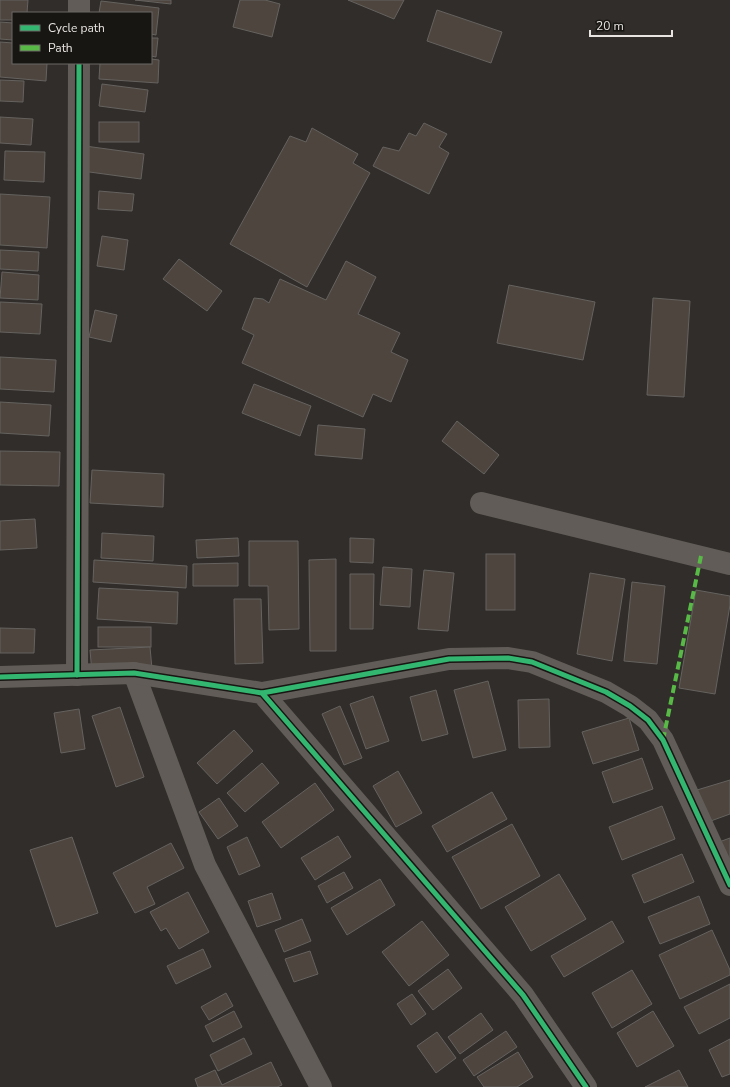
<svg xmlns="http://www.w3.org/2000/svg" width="730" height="1087" font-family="'Nunito Sans',sans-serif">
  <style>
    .building { fill: #4d453e; stroke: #65625f }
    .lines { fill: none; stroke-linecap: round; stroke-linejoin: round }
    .minor { stroke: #615c57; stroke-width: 22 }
    .quiet { stroke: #58b947; stroke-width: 4; stroke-dasharray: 8 4; stroke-linecap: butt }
    .cycleway-casing { stroke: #181613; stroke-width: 8 }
    .cycleway { stroke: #33b770; stroke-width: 5 }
  </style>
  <rect width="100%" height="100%" fill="#302d2a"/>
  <g class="building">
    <path d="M0,0H28L27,13H13V20H0Z"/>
    <path d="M135,0H171V4Z"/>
    <path d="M240,0H265L280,4L272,37L233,27Z"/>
    <path d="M348,0H404L394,19Z"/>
    <path d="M101,1L159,8L156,35L151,34V13H99Z"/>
    <path d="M437,10L502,32L491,63L427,41Z"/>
    <path d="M0,22L13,23V40L0,39Z"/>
    <path d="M151,38H158L156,57L151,56Z"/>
    <path d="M0,42L13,43V63H47L46,81L0,77Z"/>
    <path d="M151,59L159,60L158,83L99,79L100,63H151Z"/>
    <path d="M0,80L24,81L23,102L0,101Z"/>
    <path d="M102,84L148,90L145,112L99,106Z"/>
    <path d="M0,117L33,119L31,145L0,143Z"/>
    <rect x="99" y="122" width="40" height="20"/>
    <path d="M424,123L447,134L439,147L449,153L429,194L373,166L383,147L399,151L409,133L416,136Z"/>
    <path d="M312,128L358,154L353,163L370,173L307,287L230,244L290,136L306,142Z"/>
    <path d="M85,146L144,154L141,179L82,171Z"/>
    <path d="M5,151L45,152L44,182L4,180Z"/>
    <path d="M99,191L134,194L132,211L98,209Z"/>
    <path d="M0,194L50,197L47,248L0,245Z"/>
    <path d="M102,236L128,240L124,270L97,266Z"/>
    <path d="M0,250L39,252L38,271L0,269Z"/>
    <path d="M179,259L222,291L207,311L163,279Z"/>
    <path d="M346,261L376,277L358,314L400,333L391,352L408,360L391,402L373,394L363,417L242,363L254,335L242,329L254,298L263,299L269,303L280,279L326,300Z"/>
    <path d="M2,272L39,275L38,300L0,298Z"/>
    <path d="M509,285L595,302L583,360L497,343Z"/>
    <path d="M653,298L690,301L684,397L647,395Z"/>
    <path d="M0,302L42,304L40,334L0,332Z"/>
    <path d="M95,310L117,315L111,342L89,337Z"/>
    <path d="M0,357L56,360L54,392L0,389Z"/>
    <path d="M254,384L311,406L300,436L242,413Z"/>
    <path d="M0,402L51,405L49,436L0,433Z"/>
    <path d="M457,421L499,455L484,474L442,441Z"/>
    <path d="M318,425L365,429L362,459L315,455Z"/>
    <path d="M0,451L60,452L59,486L0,485Z"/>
    <path d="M92,470L164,474L163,507L90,503Z"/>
    <path d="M35,519L37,548L0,550V521Z"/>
    <path d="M102,533L154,536L153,561L101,558Z"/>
    <path d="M238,538L239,556L197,558L196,540Z"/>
    <path d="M350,538L374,539L373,563L350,562Z"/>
    <path d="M249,541H298L299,629L269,630L268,586H249Z"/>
    <rect x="486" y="554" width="29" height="56"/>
    <path d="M336,559V651H310L309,560Z"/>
    <path d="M94,560L187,566L186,588L93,582Z"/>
    <path d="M238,563V586H193V564Z"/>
    <path d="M383,567L412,569L410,607L380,605Z"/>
    <path d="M424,570L454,573L448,631L418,629Z"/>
    <path d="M590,573L625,579L612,661L577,654Z"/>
    <path d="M350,574H374L373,629H350Z"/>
    <path d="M632,582L665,586L657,664L624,661Z"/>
    <path d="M99,588L178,592L177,624L97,619Z"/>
    <path d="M696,590L730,596V605L715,694L679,688Z"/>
    <path d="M234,599H261L263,663L235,664Z"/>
    <rect x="98" y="627" width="53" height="20"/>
    <path d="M0,628L35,629L34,653H0Z"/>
    <path d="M150,647L152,669L92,673L90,650Z"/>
    <path d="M488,681L506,750L473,758L454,690Z"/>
    <path d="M436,690L448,734L422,741L410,697Z"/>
    <path d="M373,696L389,741L366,749L350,704Z"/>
    <path d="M549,699L550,747L519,748L518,700Z"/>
    <path d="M340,706L362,758L344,765L322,714Z"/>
    <path d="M120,707L144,777L116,787L92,716Z"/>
    <path d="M79,709L85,749L61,753L54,713Z"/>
    <path d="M629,718L639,750L593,764L582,732Z"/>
    <path d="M234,730L253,751L217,784L197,763Z"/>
    <path d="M642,758L653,789L613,803L602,772Z"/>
    <path d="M262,763L279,783L245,812L227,793Z"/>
    <path d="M398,771L422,813L396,827L373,786Z"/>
    <path d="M730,780V814L708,822L697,790Z"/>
    <path d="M315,783L334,810L281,848L262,822Z"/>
    <path d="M492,792L507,819L447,852L432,826Z"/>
    <path d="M219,798L238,826L218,839L199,812Z"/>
    <path d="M662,806L675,839L622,860L609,827Z"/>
    <path d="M512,824L540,876L481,909L452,857Z"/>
    <path d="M338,836L351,857L315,880L301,858Z"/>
    <path d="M72,837L98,913L56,927L30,850Z"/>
    <path d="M247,837L260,866L239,875L227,847Z"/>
    <path d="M730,838V868L719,842Z"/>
    <path d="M171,843L184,868L147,887L155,904L135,913L113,873Z"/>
    <path d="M682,854L694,882L644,903L632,875Z"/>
    <path d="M344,872L353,888L327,903L318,886Z"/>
    <path d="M559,874L586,919L531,951L505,907Z"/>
    <path d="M380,879L395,905L347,935L331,908Z"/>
    <path d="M188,892L209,932L179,949L166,928L161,931L150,912Z"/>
    <path d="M272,893L281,919L257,927L248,901Z"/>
    <path d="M699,896L710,924L660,944L648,917Z"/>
    <path d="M302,919L311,941L284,952L275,930Z"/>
    <path d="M422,921L449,955L409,986L382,952Z"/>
    <path d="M612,921L624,942L564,977L551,956Z"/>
    <path d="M712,930L730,970V975L680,999L659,955Z"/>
    <path d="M203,949L211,967L176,984L167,966Z"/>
    <path d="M310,951L318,974L294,982L285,959Z"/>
    <path d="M448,969L462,988L433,1010L418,991Z"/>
    <path d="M632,970L652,1004L612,1028L592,993Z"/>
    <path d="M730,984V1018L699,1034L684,1007Z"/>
    <path d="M226,993L233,1006L209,1020L201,1007Z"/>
    <path d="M412,994L426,1014L411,1025L397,1004Z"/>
    <path d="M234,1011L242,1027L213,1042L205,1026Z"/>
    <path d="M653,1011L674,1046L637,1067L617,1033Z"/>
    <path d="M481,1013L493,1030L460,1054L448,1037Z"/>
    <path d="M506,1031L517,1047L474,1076L463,1060Z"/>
    <path d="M437,1032L456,1058L436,1073L417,1046Z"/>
    <path d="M244,1038L252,1054L218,1071L210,1055Z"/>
    <path d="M730,1039V1074L722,1077L709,1050Z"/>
    <path d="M518,1052L533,1077L517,1087H484L477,1077Z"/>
    <path d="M271,1062L282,1085L277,1087H198L195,1079L215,1070L222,1085Z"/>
    <path d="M679,1070L688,1087H645Z"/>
  </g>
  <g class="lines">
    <g class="minor">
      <path d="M79,13V0"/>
      <path d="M481,503L730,564"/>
      <path d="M134,673L205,865L321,1087"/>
      <path d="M77,675L79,63"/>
      <path d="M0,677L134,673L262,693L523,995L586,1087"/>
      <path d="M262,693L449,659L508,658L532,662L606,692L630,706L648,720L663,740L730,885"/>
    </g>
    <path class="quiet" d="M663,740L701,556"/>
    <defs>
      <g id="cycleway">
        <path d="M77,675L79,63"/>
        <path d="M0,677L134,673L262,693L523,995L586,1087"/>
        <path d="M262,693L449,659L508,658L532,662L606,692L630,706L648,720L663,740L730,885"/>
      </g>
    </defs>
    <use href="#cycleway" class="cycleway-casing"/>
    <use href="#cycleway" class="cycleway"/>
  </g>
  <rect x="12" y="12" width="140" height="52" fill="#181613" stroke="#6b6865"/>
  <rect x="20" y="25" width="20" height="6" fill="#33b770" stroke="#6b6865"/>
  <text x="48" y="32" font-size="12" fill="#e7e4e1">Cycle path</text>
  <rect x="20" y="45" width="20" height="6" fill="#58b947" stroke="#6b6865"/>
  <text x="48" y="52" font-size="12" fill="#e7e4e1">Path</text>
  <path d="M590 30v6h82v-6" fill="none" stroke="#e7e4e1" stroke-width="2"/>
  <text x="596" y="30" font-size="12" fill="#e7e4e1" stroke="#181613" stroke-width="3" paint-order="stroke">20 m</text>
</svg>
